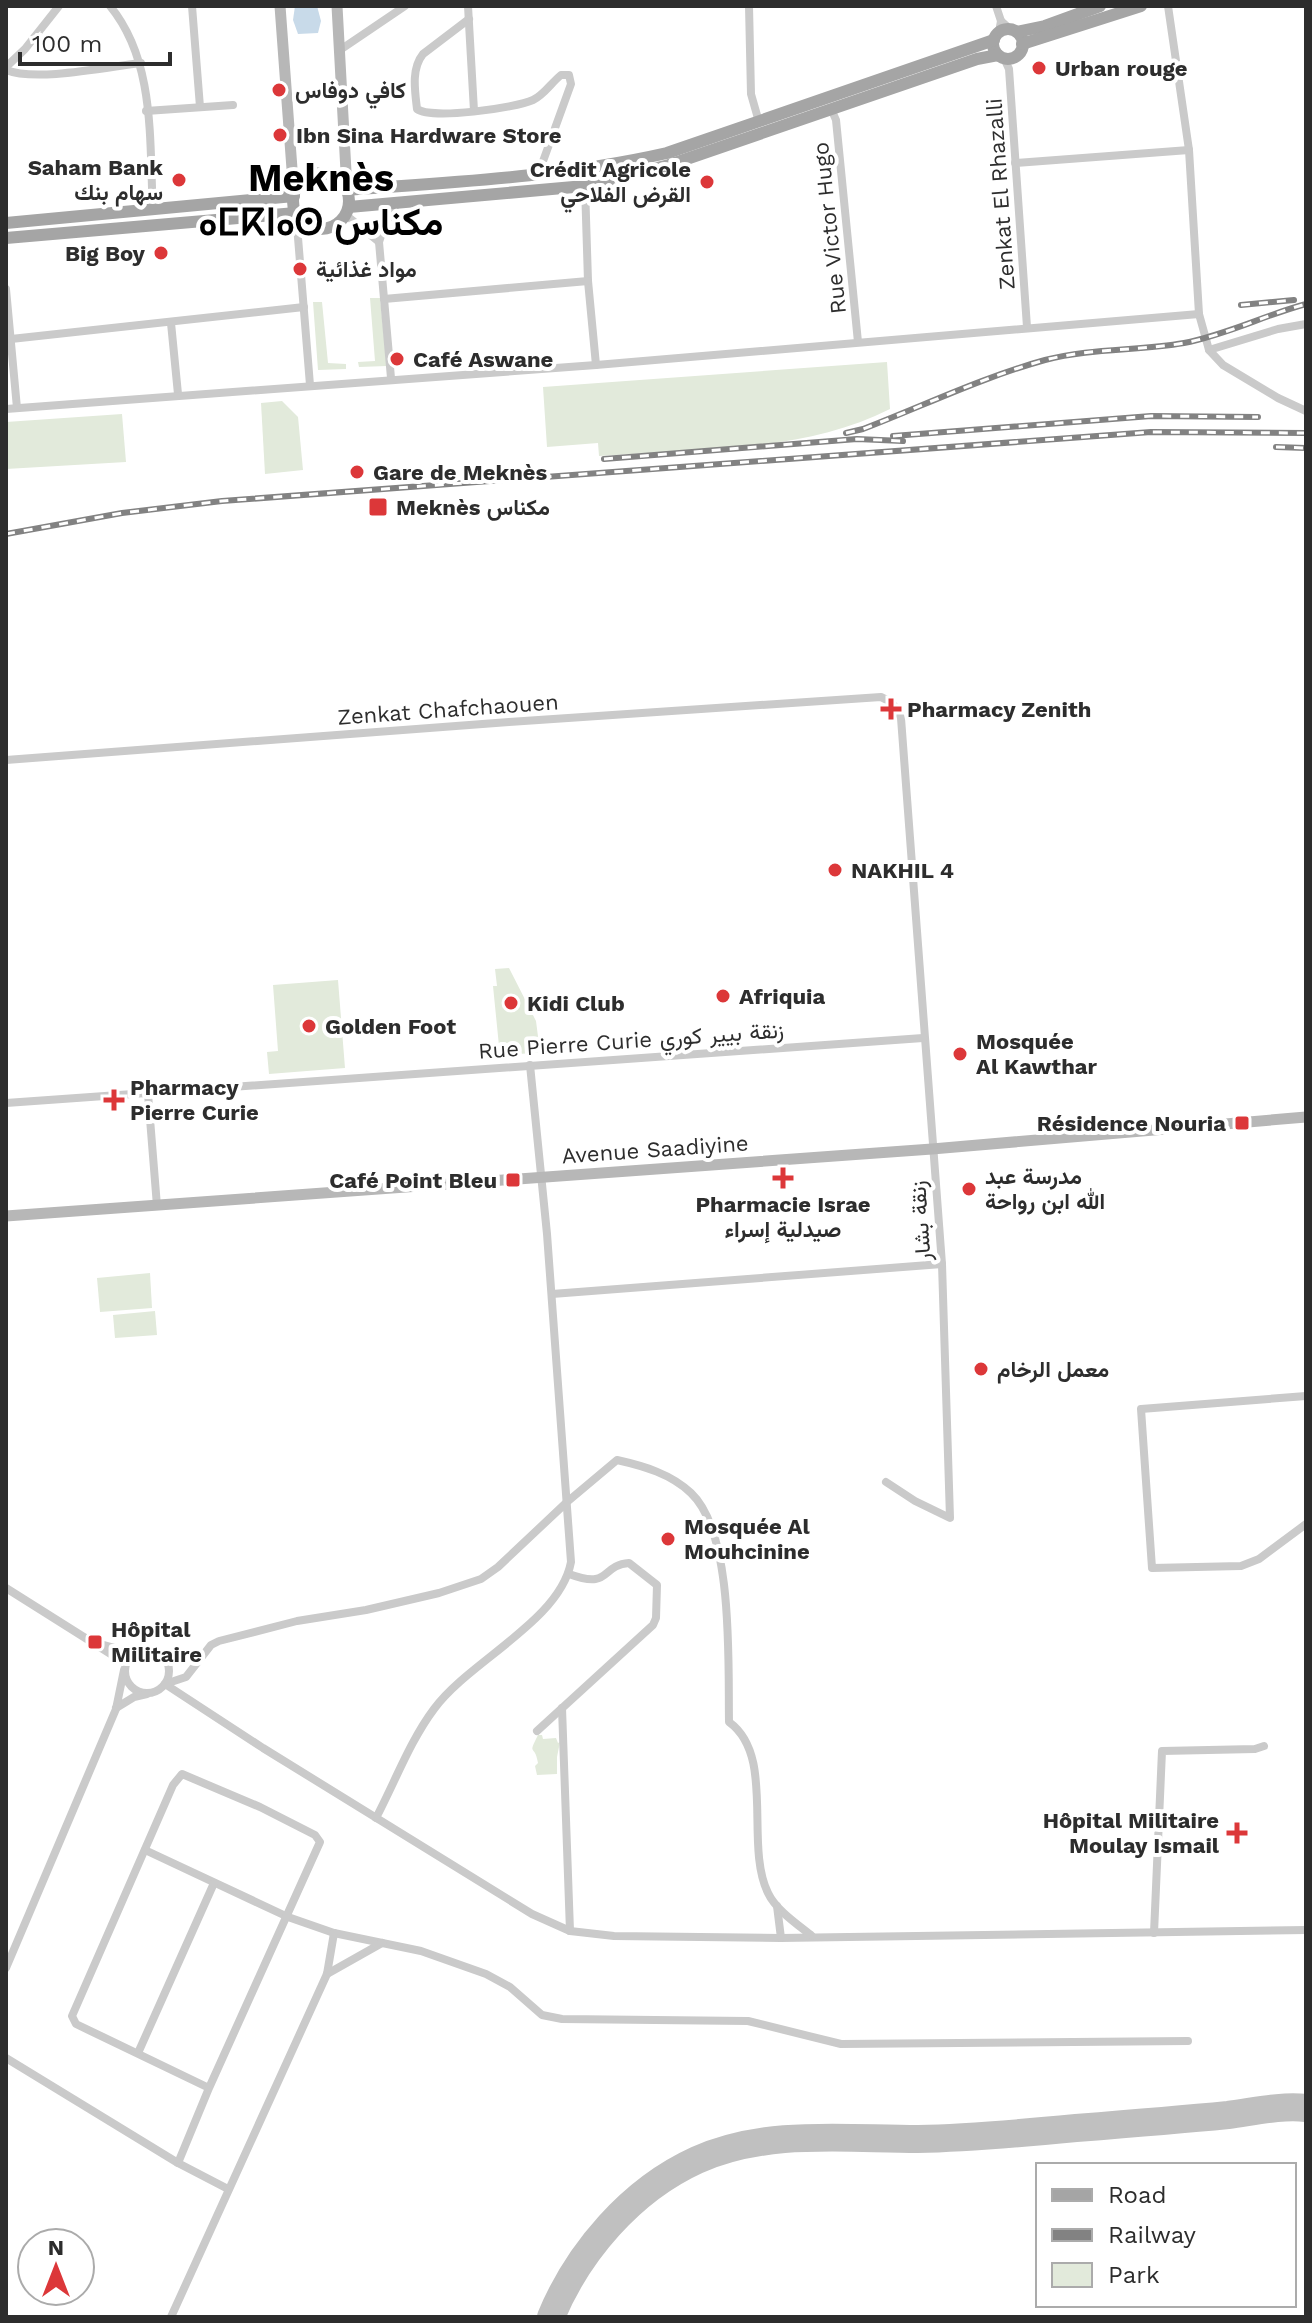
<svg xmlns="http://www.w3.org/2000/svg" width="1312" height="2323" font-family="'Work Sans',Vazirmatn,'Noto Sans Tifinagh',sans-serif">
  <style>
    .green { fill: #e2eadb }
    .water { fill: #c8dae9 }
    .lines { fill: none; stroke-linecap: round; stroke-linejoin: round }
    .taxiway { stroke: #c0c0c0; stroke-width: 28 }
    .minor { stroke: #cacaca; stroke-width: 8 }
    .secondary { stroke: #b7b7b7; stroke-width: 11 }
    .primary { stroke: #a5a5a5; stroke-width: 12 }
    .rail-casing { stroke: #828282; stroke-width: 6 }
    .rail { stroke: #fff; stroke-width: 3; stroke-dasharray: 9; stroke-linecap: butt }
    .poi-dot { fill: #dc3739; stroke: #fff; stroke-width: 3 }
    .labels { text-anchor: middle; stroke-width: 8; stroke-linejoin: round; paint-order: stroke }
    .poi-label { font-size: 22px; font-weight: bold; fill: #2d2d2d; stroke: #fff; text-anchor: start }
    .street-label { font-size: 22px; fill: #2d2d2d; stroke: #fff }
    .town-label { font-size: 38px; font-weight: bold; fill: #000; stroke: #fff }
  </style>
  <rect width="100%" height="100%" fill="#fff"/>
  <g class="green">
    <path d="M370,298H380L387,366L359,367L358,362L375,361Z"/>
    <path d="M313,302H322L328,363L346,364V369L318,370Z"/>
    <path d="M887,362L890,409C803,453 695,449 599,456L598,443L547,447L543,387Z"/>
    <path d="M282,401L298,417L303,470L265,474L261,403Z"/>
    <path d="M122,414L126,462L6,469V422Z"/>
    <path d="M509,968L536,1021L540,1052L500,1056L493,986H497L495,969Z"/>
    <path d="M338,980L345,1068L269,1074L267,1052L278,1051L273,985Z"/>
    <path d="M150,1273L152,1308L100,1312L97,1278Z"/>
    <path d="M155,1311L157,1335L115,1338L113,1315Z"/>
    <path d="M538,1735H542L543,1739L556,1738L558,1743L560,1742L557,1757V1774L537,1775L535,1766L538,1763C535,1743 527,1757 538,1735Z"/>
  </g>
  <path class="water" d="M295,6H317L321,21L318,33L298,34L293,20Z"/>
  <g class="lines">
    <path class="taxiway" d="M551,2317C578,2252 631,2190 697,2160C767,2129 844,2139 918,2139C971,2138 1024,2133 1076,2128C1127,2124 1177,2120 1228,2115C1252,2112 1281,2105 1306,2108"/>
    <g class="minor">
      <path d="M110,6C156,62 149,142 153,211"/>
      <path d="M192,6L200,107"/>
      <path d="M468,6L474,111"/>
      <path d="M749,6L751,94L759,122"/>
      <path d="M996,6L1001,21"/>
      <path d="M1168,6L1189,150L1199,314L1209,350L1223,365L1278,398L1306,411"/>
      <path d="M469,19L423,54C411,69 415,91 417,109C431,120 515,108 533,100C544,95 551,83 561,75H569L571,84L538,175"/>
      <path d="M999,32L1001,21L1011,30"/>
      <path d="M340,50L405,6"/>
      <path d="M1004,58L1009,69L1027,327"/>
      <path d="M6,67L25,49L59,6"/>
      <path d="M6,70C36,82 107,67 141,63"/>
      <path d="M146,111L233,105"/>
      <path d="M832,111L836,120L858,342"/>
      <path d="M1015,163L1189,150"/>
      <path d="M585,186L588,281L596,365"/>
      <path d="M296,213L310,385"/>
      <path d="M346,215L379,242L391,378"/>
      <path d="M379,242L385,224L397,203"/>
      <path d="M6,289L17,408"/>
      <path d="M384,299L588,281"/>
      <path d="M171,323L178,394"/>
      <path d="M11,339L304,307"/>
      <path d="M1209,350L1278,329L1306,324"/>
      <path d="M6,409L596,365L1199,314"/>
      <path d="M6,760L509,722L881,697C892,702 897,707 901,718L942,1264L950,1518L915,1501L886,1482"/>
      <path d="M148,1094L157,1206"/>
      <path d="M6,1103L923,1038"/>
      <path d="M552,1294L942,1264"/>
      <path d="M1306,1396L1141,1409L1152,1568L1241,1566L1259,1559L1306,1524"/>
      <path d="M6,1588L125,1663"/>
      <path d="M104,1645L133,1653"/>
      <circle cx="147" cy="1671" r="22"/>
      <path d="M165,1684L263,1748L532,1914L570,1931L614,1936L781,1938L1306,1930"/>
      <path d="M165,1684L186,1677L211,1645L219,1641L297,1621L366,1610L439,1593L481,1579L498,1567L567,1502L617,1460C644,1466 671,1474 691,1493C734,1534 728,1664 729,1722C776,1756 744,1844 768,1893C776,1910 797,1924 812,1936"/>
      <path d="M116,1708L134,1697L147,1694"/>
      <path d="M562,1708L570,1931"/>
      <path d="M537,1731L653,1625L656,1618L657,1585L629,1563C600,1565 612,1590 569,1574"/>
      <path d="M376,1818C395,1782 410,1741 434,1709C469,1661 560,1621 571,1562L547,1234L530,1065"/>
      <path d="M145,1850L288,1917L334,1933L421,1951L486,1974L510,1987L542,2015L562,2019L748,2021L841,2044L1188,2041"/>
      <path d="M777,1906L781,1938"/>
      <path d="M1154,1933L1162,1751L1255,1749L1264,1746"/>
      <path d="M6,1968L116,1709L124,1670"/>
      <path d="M327,1974L382,1943"/>
      <path d="M138,2053L214,1883"/>
      <path d="M6,2058L178,2163L228,2189"/>
      <path d="M178,2163L209,2088L320,1842L315,1835L260,1807L182,1774L173,1785L72,2016L76,2024L209,2088"/>
      <path d="M171,2317L327,1974L334,1933"/>
    </g>
    <g class="secondary">
      <path d="M280,6L294,196"/>
      <path d="M337,6L347,190"/>
      <path d="M6,1216L932,1149L1306,1117"/>
    </g>
    <g class="primary">
      <circle cx="1008" cy="44" r="15"/>
      <path d="M1017,32L1045,26L1100,6"/>
      <path d="M1022,44L1141,6"/>
      <circle cx="321" cy="201" r="28"/>
      <path d="M347,190C454,182 561,177 667,153L994,40"/>
      <path d="M349,207L585,186L669,165L977,59L998,55"/>
      <path d="M6,223L294,196"/>
      <path d="M6,238L296,213"/>
    </g>
    <defs>
      <g id="rail">
        <path d="M1241,305L1294,300"/>
        <path d="M846,433L863,429C923,406 983,377 1045,360C1091,348 1138,351 1184,343C1226,335 1265,315 1306,304"/>
        <path d="M893,436L1151,416L1258,417"/>
        <path d="M1276,447L1306,448"/>
        <path d="M604,459L857,439L903,441"/>
        <path d="M6,534L122,513L222,501L1151,432L1306,433"/>
      </g>
    </defs>
    <use href="#rail" class="rail-casing"/>
    <use href="#rail" class="rail"/>
  </g>
  <g class="poi-dot">
    <circle cx="1039" cy="68" r="8"/>
    <circle cx="279" cy="90" r="8"/>
    <circle cx="280" cy="135" r="8"/>
    <circle cx="179" cy="180" r="8"/>
    <circle cx="707" cy="182" r="8"/>
    <circle cx="161" cy="253" r="8"/>
    <circle cx="300" cy="269" r="8"/>
    <circle cx="397" cy="359" r="8"/>
    <circle cx="357" cy="472" r="8"/>
    <rect x="368" y="497" width="20" height="20" rx="4"/>
    <path d="M887 697h8v8h8v8h-8v8h-8v-8h-8v-8h8z"/>
    <circle cx="835" cy="870" r="8"/>
    <circle cx="723" cy="996" r="8"/>
    <circle cx="511" cy="1003" r="8"/>
    <circle cx="309" cy="1026" r="8"/>
    <circle cx="960" cy="1054" r="8"/>
    <path d="M110 1088h8v8h8v8h-8v8h-8v-8h-8v-8h8z"/>
    <rect x="1234" y="1115" width="16" height="16" rx="4"/>
    <path d="M779 1166h8v8h8v8h-8v8h-8v-8h-8v-8h8z"/>
    <rect x="505" y="1172" width="16" height="16" rx="4"/>
    <circle cx="969" cy="1189" r="8"/>
    <circle cx="981" cy="1369" r="8"/>
    <circle cx="668" cy="1539" r="8"/>
    <rect x="87" y="1634" width="16" height="16" rx="4"/>
    <path d="M1233 1821h8v8h8v8h-8v8h-8v-8h-8v-8h8z"/>
  </g>
  <g class="labels">
    <g class="poi-label">
      <text x="1055" y="76">Urban rouge</text>
      <text x="295" y="98">كافي دوفاس</text>
      <text x="296" y="143">Ibn Sina Hardware Store</text>
      <text x="163" y="175" text-anchor="end">Saham Bank<tspan x="163" dy="25">سهام بنك</tspan></text>
      <text x="691" y="177" text-anchor="end">Crédit Agricole<tspan x="691" dy="25">القرض الفلاحي</tspan></text>
      <text x="145" y="261" text-anchor="end">Big Boy</text>
      <text x="316" y="277">مواد غذائية</text>
      <text x="413" y="367">Café Aswane</text>
      <text x="373" y="480">Gare de Meknès</text>
      <text x="396" y="515">Meknès مكناس</text>
      <text x="907" y="717">Pharmacy Zenith</text>
      <text x="851" y="878">NAKHIL 4</text>
      <text x="739" y="1004">Afriquia</text>
      <text x="527" y="1011">Kidi Club</text>
      <text x="325" y="1034">Golden Foot</text>
      <text x="976" y="1049">Mosquée<tspan x="976" dy="25">Al Kawthar</tspan></text>
      <text x="130" y="1095">Pharmacy<tspan x="130" dy="25">Pierre Curie</tspan></text>
      <text x="1226" y="1131" text-anchor="end">Résidence Nouria</text>
      <text x="985" y="1184">مدرسة عبد<tspan x="985" dy="25">الله ابن رواحة</tspan></text>
      <text x="497" y="1188" text-anchor="end">Café Point Bleu</text>
      <text x="783" y="1212" text-anchor="middle">Pharmacie Israe<tspan x="783" dy="25">صيدلية إسراء</tspan></text>
      <text x="997" y="1377">معمل الرخام</text>
      <text x="684" y="1534">Mosquée Al<tspan x="684" dy="25">Mouhcinine</tspan></text>
      <text x="111" y="1637">Hôpital<tspan x="111" dy="25">Militaire</tspan></text>
      <text x="1219" y="1828" text-anchor="end">Hôpital Militaire<tspan x="1219" dy="25">Moulay Ismail</tspan></text>
    </g>
    <g class="street-label">
      <text transform="translate(1000 194) rotate(-94)" y="8">Zenkat El Rhazalli</text>
      <text transform="translate(829 228) rotate(-96)" y="8">Rue Victor Hugo</text>
      <text transform="translate(448 709) rotate(-4)" y="8">Zenkat Chafchaouen</text>
      <text transform="translate(631 1040) rotate(-4)" y="8">Rue Pierre Curie زنقة بيير كوري</text>
      <text transform="translate(655 1149) rotate(-4)" y="8">Avenue Saadiyine</text>
      <text transform="translate(920 1221) rotate(-94)" y="8">زنقة بشار</text>
    </g>
    <g class="town-label">
      <text x="321" y="191">Meknès<tspan x="321" dy="44">ⴰⵎⴽⵏⴰⵙ مكناس</tspan></text>
    </g>
  </g>
  <rect width="1312" height="2323" fill="none" stroke="#2d2d2d" stroke-width="16"/>
  <rect x="1036" y="2163" width="260" height="144" fill="#ffffff" stroke="#ababab" stroke-width="2"/>
  <rect x="1052" y="2189" width="40" height="12" fill="#a5a5a5" stroke="#ababab" stroke-width="2"/>
  <text x="1108" y="2203" font-size="24" fill="#2d2d2d">Road</text>
  <rect x="1052" y="2229" width="40" height="12" fill="#828282" stroke="#ababab" stroke-width="2"/>
  <text x="1108" y="2243" font-size="24" fill="#2d2d2d">Railway</text>
  <rect x="1052" y="2263" width="40" height="24" fill="#e2eadb" stroke="#ababab" stroke-width="2"/>
  <text x="1108" y="2283" font-size="24" fill="#2d2d2d">Park</text>
  <g transform="translate(56 2267)"><circle r="38" fill="#ffffff" stroke="#ababab" stroke-width="2"/>
  <path d="M0-6L14 30L0 20L-14 30Z" fill="#dc3739"/>
  <text y="-12" font-size="22" font-weight="bold" text-anchor="middle" fill="#2d2d2d">N</text>
  </g>
  <path d="M20 52v12h150v-12" fill="none" stroke="#2d2d2d" stroke-width="4"/>
  <text x="32" y="52" font-size="24" fill="#2d2d2d" stroke="#ffffff" stroke-width="6" paint-order="stroke">100 m</text>
</svg>
